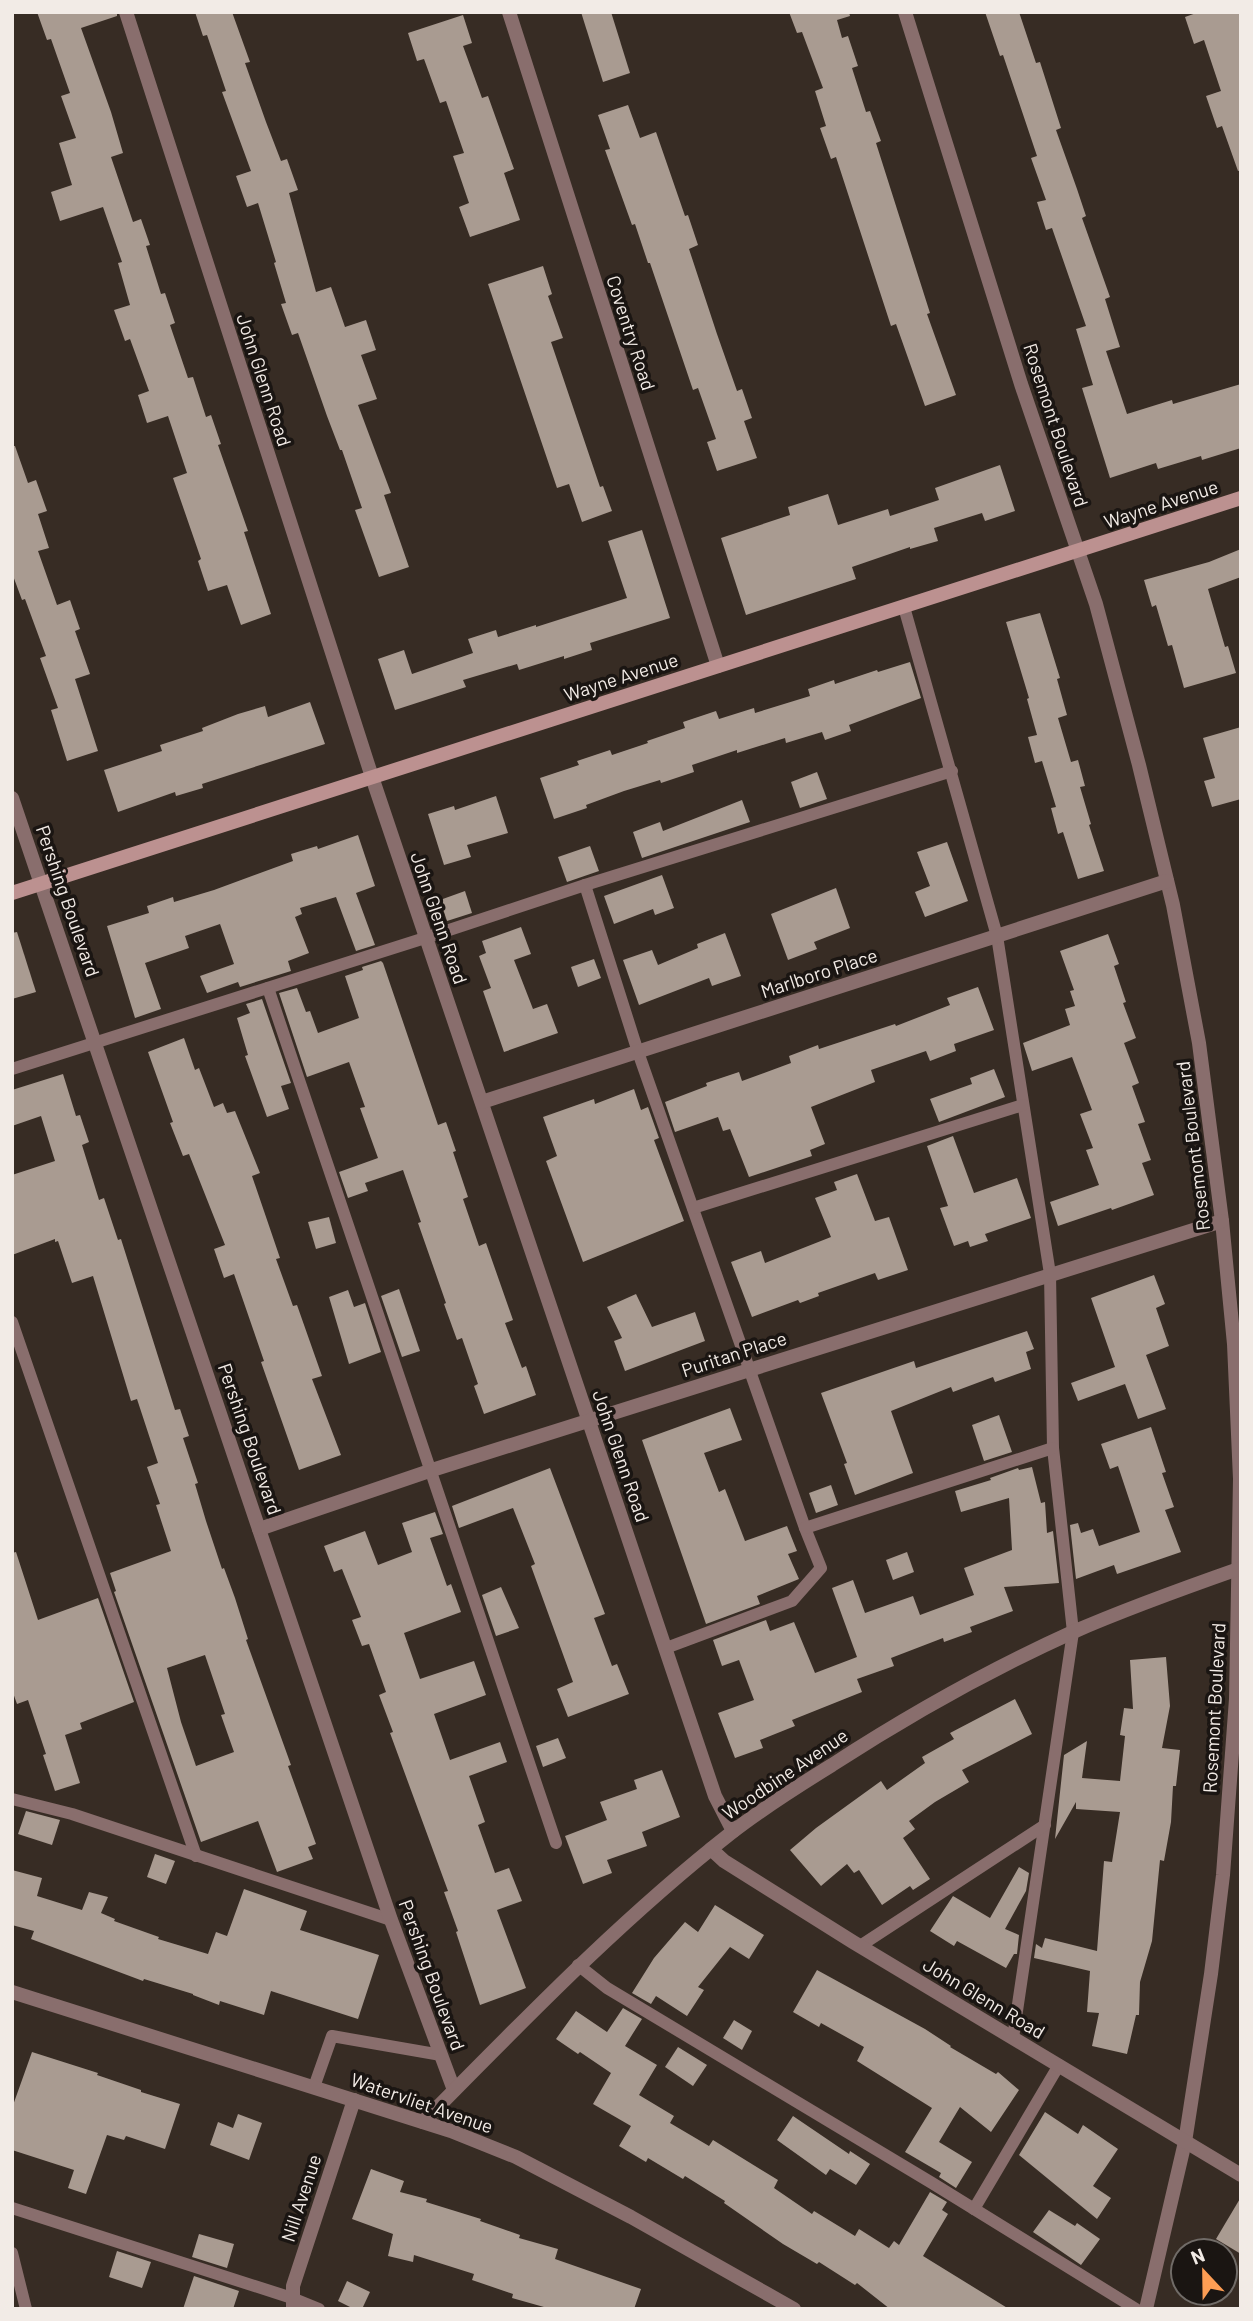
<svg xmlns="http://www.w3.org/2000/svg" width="1253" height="2321" font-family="Barlow,sans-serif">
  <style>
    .building { fill: #a99b91; fill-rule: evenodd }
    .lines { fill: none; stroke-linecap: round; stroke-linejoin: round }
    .service { stroke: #896e6d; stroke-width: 12 }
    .minor { stroke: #896e6d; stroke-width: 14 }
    .tertiary { stroke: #896e6d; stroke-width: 14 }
    .secondary { stroke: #bc9190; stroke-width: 14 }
    .labels { text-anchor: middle; stroke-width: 7; stroke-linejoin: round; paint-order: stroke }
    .street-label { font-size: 19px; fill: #f2ebe6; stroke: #1a1512 }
  </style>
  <rect width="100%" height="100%" fill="#372c24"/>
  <g class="building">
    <path d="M37,12H117V16L81,28L111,112L123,153L111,157L133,222L141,219L150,245L146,246L161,294L165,293L175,323L170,325L188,378L193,377L206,417L211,415L221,444L218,445L248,531L244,532L271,614L241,625L227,585L208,591L198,561L201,559L173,478L187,473L168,416L147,423L138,395L149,391L130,339L125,341L114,310L130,305L118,263L122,262L103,207L60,221L51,192L72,185L59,143L76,138L61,96L70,93L51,39L47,40Z"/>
    <path d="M195,12H232L250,62L245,63L266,122L281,161L287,159L298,190L289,193L316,292L331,287L345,327L366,320L376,350L361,355L377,399L358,405L391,493L384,495L409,567L379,577L355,510L362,508L342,450H340L327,416L298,333L292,335L281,304L286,303L274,263L276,262L258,203L247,207L236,176L251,171L222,92L226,91L207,35L203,36Z"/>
    <path d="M581,12H611L630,73L603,82Z"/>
    <path d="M789,12H849L850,16L837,20L842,38L848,36L858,66L852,68L866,112L870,111L881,141L876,143L930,313L927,314L956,395L925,406L896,324L891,326L836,157L831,159L820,128L826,126L815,91L823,88L802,32L797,33Z"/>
    <path d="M985,12H1019L1036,63L1040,62L1061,128L1056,130L1077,189L1086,216L1082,218L1110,297L1105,299L1120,347L1106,351L1127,414L1172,400L1173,404L1241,384V448L1202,460L1201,456L1158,469L1156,463L1110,478L1082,388L1093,385L1076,329L1086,326L1052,228L1046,230L1037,202L1046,200L1031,158L1037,156L1003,55L1000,56Z"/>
    <path d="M1199,12H1241V170L1238,171L1222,126L1217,128L1206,96L1221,91L1204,40L1194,44L1185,17Z"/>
    <path d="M463,15L472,43L463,46L482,98L488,96L514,169L504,173L520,220L470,237L459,207L469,203L453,156L464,153L446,101L440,103L424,59L417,61L408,33Z"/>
    <path d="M628,105L640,138L656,132L685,216L688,215L698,245L689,249L717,334L737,391L742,389L752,418L744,421L757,458L717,471L707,442L716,439L698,388L693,390L650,263H648L635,224L632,225L605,150L610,149L598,115Z"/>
    <path d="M543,266L552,294L548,296L563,338L551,342L600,487L603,486L612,511L582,522L569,484L557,488L488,284Z"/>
    <path d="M12,446H15L28,483L36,480L47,511L38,514L49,548L38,551L57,605L70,600L80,629L75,631L90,674L75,679L98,751L67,761L51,710L58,708L40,658L46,656L25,599L22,600L12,573Z"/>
    <path d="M1000,465L1015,511L985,521L982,513L934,528L938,541L910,549V547L852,567L856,579L746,615L721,538L790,515L788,507L828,494L838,525L888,509L890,516L939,500L935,488Z"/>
    <path d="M642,530L670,618L590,643L592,650L564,659V656L519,670L517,664L463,680L466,687L395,710L378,659L404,650L412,674L473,653L468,639L496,630L498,637L536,625V627L627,598L608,541Z"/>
    <path d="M1241,549V577L1208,589L1225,647L1228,646L1236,673L1184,688L1172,645L1168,646L1156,605L1152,607L1144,580L1209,562Z"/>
    <path d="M1040,613L1060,678L1057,679L1067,715L1058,718L1071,762L1078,760L1085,786L1080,787L1091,824L1089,825L1104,871L1078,879L1063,832L1058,834L1051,808L1056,807L1042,761L1035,763L1028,737L1037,735L1027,699L1029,698L1006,622Z"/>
    <path d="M910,662L921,698L849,725L851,731L825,740L822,732L786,743L785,738L737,753V750L692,765L694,772L661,783L660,780L624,791L586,805L587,808L554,819L540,778L579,765L577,761L610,750L612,755L648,743L647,741L685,728L683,722L716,711L719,719L754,708L755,713L810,696L808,689L834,680L835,684L877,670L878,672Z"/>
    <path d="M310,702L325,744L202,784L203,788L176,796L175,792L118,812L104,770L162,751L160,745L203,731L202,728L238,714L265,706L268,717Z"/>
    <path d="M1241,727V799L1212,807L1204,781L1215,778L1203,738Z"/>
    <path d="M817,772L827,799L800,808L791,782Z"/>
    <path d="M496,796L508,833L467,845L471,857L444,865L428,814L454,806L455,810Z"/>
    <path d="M742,800L750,822L642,858L633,832L660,822L663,831Z"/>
    <path d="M358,835L375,886L356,893L375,945L356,951L336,897L300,908L302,914L295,917L309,953L288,961L291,971L240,987L238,982L207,993L200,976L234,964L220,924L185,936L189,948L145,963L161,1009L135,1018L107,926L149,913L147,906L173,897L174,902L214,890L293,861L291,854L317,846L318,849Z"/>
    <path d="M947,842L968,901L925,917L915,892L930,886L917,852Z"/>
    <path d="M590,846L599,871L567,882L558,857Z"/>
    <path d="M662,875L674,908L655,915L653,909L614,924L604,896Z"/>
    <path d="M836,888L850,928L814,942L817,949L788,960L771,914Z"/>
    <path d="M465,891L472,913L447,921L440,900Z"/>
    <path d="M521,927L531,954L514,960L533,1009L547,1004L558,1033L504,1052L483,991L491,988L479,956L486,953L482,941Z"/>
    <path d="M17,932L36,992L12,999V933Z"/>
    <path d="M725,933L741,976L712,986L709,978L639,1005L623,960L652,950L658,965L698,948L697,944Z"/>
    <path d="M1108,934L1119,964L1114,966L1126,1002L1123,1003L1136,1038L1124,1043L1139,1083L1132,1086L1145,1122L1138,1124L1151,1160L1142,1163L1154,1195L1112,1210L1111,1208L1058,1226L1050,1202L1099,1185L1086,1150L1093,1148L1080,1114L1092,1110L1072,1057L1032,1071L1023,1043L1070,1025L1065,1009L1075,1006L1070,991L1074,990L1060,951Z"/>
    <path d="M594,959L601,978L578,987L571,967Z"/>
    <path d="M381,961L383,963L438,1125L446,1122L456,1151L453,1152L468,1197L463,1199L479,1246L486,1243L513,1320L505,1323L522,1368L526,1366L536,1395L484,1414L474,1386L478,1384L462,1338L457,1340L444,1304L446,1303L418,1223L421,1222L403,1170L365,1183L368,1191L348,1198L339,1172L378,1158L360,1108L365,1107L349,1062L307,1077L279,993L297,988L306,1012L310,1011L318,1033L359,1018L345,976L363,970L362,967Z"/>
    <path d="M978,987L994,1030L954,1044L956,1051L930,1061L926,1051L871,1070L875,1082L811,1107L825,1144L810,1150L812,1156L749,1177L730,1129L723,1131L718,1117L675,1132L665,1102L707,1086L706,1083L739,1072L742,1081L791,1063L789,1056L818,1045L819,1049L895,1024L896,1026L950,1005L947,998Z"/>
    <path d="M262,999L291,1083L281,1086L289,1109L267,1117L245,1056L248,1055L237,1018L250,1013L246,1004Z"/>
    <path d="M184,1038L195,1070L199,1068L214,1107L223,1103L227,1113L235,1111L260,1173L252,1176L280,1258L276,1259L293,1306L297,1305L322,1376L312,1379L341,1455L299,1470L261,1362L264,1361L234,1274L224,1278L214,1249L225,1245L189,1154L183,1156L170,1123L173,1122L148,1052Z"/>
    <path d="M994,1069L1005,1097L939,1122L930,1099L972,1084L970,1078Z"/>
    <path d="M63,1074L76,1116L80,1115L89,1142L82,1145L99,1200L104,1198L118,1240L121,1239L175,1410L180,1409L189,1436L183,1438L198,1483L195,1484L206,1521L222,1569L224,1568L235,1598L248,1639L246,1640L291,1765L288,1766L316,1844L308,1847L313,1859L277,1872L258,1821L201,1842L114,1592L116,1591L110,1573L171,1551L156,1505L160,1504L147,1467L158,1463L137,1399L131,1401L93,1276L72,1283L58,1241L55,1242V1239L12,1255V1175L55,1161L41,1116L12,1126V1090ZM205,1655L225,1714L221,1715L234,1752L196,1766L181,1722L167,1668Z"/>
    <path d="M634,1089L641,1110L648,1107L659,1138L654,1140L684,1221L583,1262L546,1161L557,1156L543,1117L594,1099L595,1104Z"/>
    <path d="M953,1136L974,1193L1017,1178L1031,1218L985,1234L988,1241L970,1247L968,1241L954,1246L940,1208L948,1206L927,1146Z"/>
    <path d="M857,1174L875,1221L889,1217L908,1270L878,1280L875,1273L818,1293L819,1296L800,1303L798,1300L752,1317L731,1262L761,1251L765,1263L831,1237L815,1198L837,1190L834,1182Z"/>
    <path d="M329,1217L336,1243L316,1249L308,1222Z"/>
    <path d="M1154,1275L1165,1304L1156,1308L1169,1346L1146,1355L1166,1409L1138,1419L1125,1384L1078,1401L1071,1383L1115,1367L1091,1298Z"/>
    <path d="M399,1289L420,1351L402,1357L381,1296Z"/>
    <path d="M348,1290L354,1307L365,1303L381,1352L349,1364L329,1297Z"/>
    <path d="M636,1294L652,1327L695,1312L705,1341L625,1371L614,1341L622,1338L607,1307Z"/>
    <path d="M1027,1331L1034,1349L1026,1352L1031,1369L995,1382L993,1377L953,1392L951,1387L891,1411L913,1473L855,1495L844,1464L847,1463L821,1393L914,1361L916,1368Z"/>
    <path d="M730,1408L742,1440L704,1453L719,1492L725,1489L745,1541L787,1526L797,1551L788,1554L799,1579L757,1596L760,1604L706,1624L642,1440Z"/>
    <path d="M999,1415L1012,1452L984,1461L972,1425Z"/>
    <path d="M1151,1427L1166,1472L1162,1473L1174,1507L1165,1510L1181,1552L1117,1574L1114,1565L1076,1579L1070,1525L1078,1523L1081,1533L1093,1529L1099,1546L1140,1532L1118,1466L1110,1469L1101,1444Z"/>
    <path d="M1032,1467L1041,1503L1045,1502L1047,1533L1053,1531L1059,1583L1004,1587L1013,1611L970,1627L972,1632L944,1642L943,1638L891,1658L894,1666L857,1679L862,1692L792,1720L795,1726L760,1740L763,1748L735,1758L718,1713L754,1700L739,1660L722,1666L713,1640L766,1620L770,1631L794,1622L815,1673L857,1657L832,1588L853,1580L865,1613L913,1596L920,1615L974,1595L964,1568L1012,1550L1009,1498L961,1512L955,1491L991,1480L990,1478L1018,1468L1019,1470Z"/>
    <path d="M550,1468L605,1614L594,1618L612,1666L617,1664L629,1694L568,1717L557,1689L573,1682L531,1566L535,1564L513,1508L459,1528L452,1506Z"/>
    <path d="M831,1485L838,1505L816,1513L809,1493Z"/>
    <path d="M435,1512L443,1534L430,1538L447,1586L451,1584L461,1612L404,1633L420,1679L474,1661L486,1695L434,1714L450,1760L500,1742L507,1762L469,1776L485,1822L478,1825L495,1873L509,1868L522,1901L497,1910L526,1988L480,2005L456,1932L458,1931L444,1892L448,1891L390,1733L393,1732L379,1695L386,1692L369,1644L362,1646L352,1620L361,1617L342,1569L334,1572L324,1546L365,1531L378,1565L412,1552L402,1523Z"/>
    <path d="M16,1552L38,1620L98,1598L134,1702L80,1723L82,1729L65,1735L80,1783L55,1791L43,1755L46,1754L28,1700L17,1704L12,1690V1553Z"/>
    <path d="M907,1552L914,1572L893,1580L886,1560Z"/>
    <path d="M501,1587L519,1628L496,1636L482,1595Z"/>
    <path d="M1166,1657L1170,1706L1162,1748L1180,1750L1176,1786H1173L1171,1822L1164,1861L1160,1860L1152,1941L1140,1982L1139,2015H1136L1127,2054L1092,2046L1099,2013L1087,2012L1090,1971L1034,1958L1036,1944L1042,1948L1045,1938L1097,1951L1104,1861L1112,1862L1120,1812L1076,1809V1802L1055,1839L1064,1755L1087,1741L1082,1778L1120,1781L1125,1736L1120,1735L1124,1708L1133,1709L1130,1660Z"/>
    <path d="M1015,1699L1032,1734L962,1770L969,1782L935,1802L909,1821L915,1829L903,1838L930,1879L913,1890L910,1886L882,1905L859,1870L854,1873L847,1864L821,1886L790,1850L816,1828L881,1781L887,1790L925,1763L922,1757L954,1739L950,1733Z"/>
    <path d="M558,1738L566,1758L543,1767L536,1746Z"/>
    <path d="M662,1770L680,1817L642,1832L647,1846L607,1860L612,1873L583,1884L565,1836L607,1820L600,1802L637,1789L634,1780Z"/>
    <path d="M26,1811L60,1820L52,1845L18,1834Z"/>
    <path d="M155,1854L175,1861L166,1884L147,1877Z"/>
    <path d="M1019,1867L1029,1873L1026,1891L1005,1929L1019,1935L1017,1954H1014L1006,1968L957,1941L954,1946L930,1931L953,1896L990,1918Z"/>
    <path d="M12,1870L42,1878L37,1896L82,1910L89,1892L108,1897L101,1913L115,1919L114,1921L159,1937L158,1939L208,1954L216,1932L227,1936L244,1889L307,1911L300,1930L379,1955L358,2019L271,1991L264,2015L220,2001L219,2005L193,1995V1994L144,1979L143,1981L31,1939L34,1931L12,1925Z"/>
    <path d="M715,1905L764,1935L749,1959L730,1947L698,1987L704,1990L687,2016L656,1996L651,2004L632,1993L654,1958L685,1922L698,1932Z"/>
    <path d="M817,1970L925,2029L951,2046L950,2047L996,2074L998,2072L1019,2090L991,2132L960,2107L939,2142L972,2162L956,2188L939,2177L941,2173L905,2152L932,2108L857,2061L864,2047L821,2023L819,2027L793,2012Z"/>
    <path d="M623,2008L642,2019L625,2046L657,2065L639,2095L674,2116L670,2123L709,2146L713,2140L778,2180L774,2188L812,2214L814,2211L855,2236L859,2229L889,2248L894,2241L899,2245L930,2192L947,2202L942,2210L948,2214L923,2256L1009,2309H890L857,2283L855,2285L819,2262L817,2264L783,2244L724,2203L725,2201L685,2176L683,2179L648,2158L646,2162L619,2146L631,2126L593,2104L611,2073L580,2052L578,2054L556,2039L576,2011L607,2032Z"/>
    <path d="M734,2020L752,2031L742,2050L723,2038Z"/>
    <path d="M678,2047L707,2065L693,2086L665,2067Z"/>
    <path d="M32,2052L98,2073L97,2075L141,2090V2092L180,2104L165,2149L126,2136L124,2140L107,2135L86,2194L68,2188L74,2170L12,2150V2108Z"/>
    <path d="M1045,2112L1078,2134L1083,2125L1118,2149L1093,2186L1111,2198L1097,2219L1019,2155Z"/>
    <path d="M238,2114L262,2123L249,2160L210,2145L218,2122L233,2128Z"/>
    <path d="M793,2116L849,2154L850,2151L870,2164L856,2185L830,2169L826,2175L777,2140Z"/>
    <path d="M371,2169L404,2181L400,2192L427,2199L426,2202L481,2219L480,2221L520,2235L519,2238L558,2249L555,2259L641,2289L634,2309H551L512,2298L513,2294L472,2280L474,2274L414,2255L413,2262L388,2256L393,2234L352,2219Z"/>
    <path d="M1241,2197V2254L1216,2239Z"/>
    <path d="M1049,2210L1075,2226L1077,2223L1100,2239L1081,2265L1033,2232Z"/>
    <path d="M199,2234L234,2244L227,2268L192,2257Z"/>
    <path d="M117,2251L151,2262L142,2288L109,2277Z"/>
    <path d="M194,2276L239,2291L233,2309H183Z"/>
    <path d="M347,2281L370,2292L362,2309H354L338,2301Z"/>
  </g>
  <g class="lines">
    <g class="service">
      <path d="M904,607L997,936L1050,1274L1053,1448L1073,1632L1013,2038"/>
      <path d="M585,885L638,1052L805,1528L821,1568L792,1601L666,1648"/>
      <path d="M268,988L556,1843"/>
      <path d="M12,1069L425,938L585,885L952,771"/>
      <path d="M693,1208L1023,1105"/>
      <path d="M12,1322L196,1856"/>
      <path d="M805,1528L1053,1448"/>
      <path d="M12,1799L72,1814L391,1920"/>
      <path d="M860,1946L1045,1825"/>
      <path d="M578,1965L607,1988L932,2183L1136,2309"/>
      <path d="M314,2087L332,2036L441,2055"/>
      <path d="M12,2208L292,2298L319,2309"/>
      <path d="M974,2209L1059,2065"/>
      <path d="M12,2253L26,2309"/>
    </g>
    <g class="minor">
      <path d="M126,12L372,777L715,1796L733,1831"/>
      <path d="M509,12L718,666"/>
      <path d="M905,12L1021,384L1096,604L1139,765L1173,905L1199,1043L1222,1221L1234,1344L1240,1479L1236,1699L1223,1875L1211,1974L1185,2142L1146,2309"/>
      <path d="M12,798L391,1920L454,2090"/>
      <path d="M482,1102L1167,881"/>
      <path d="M259,1529L429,1471L1222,1221"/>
      <path d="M711,1849L724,1861L853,1942L1241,2175"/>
      <path d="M423,2122C522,2022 620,1920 731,1833C763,1808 798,1786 832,1765C909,1715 989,1670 1073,1632C1128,1608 1184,1588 1241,1568"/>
      <path d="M293,2309V2286L354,2100"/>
    </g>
    <path class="tertiary" d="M12,1992L451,2131L516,2157L631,2217L794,2309"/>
    <path class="secondary" d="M12,893L1241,498"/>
  </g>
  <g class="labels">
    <g class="street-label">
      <text transform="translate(631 333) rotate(72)" y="7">Coventry Road</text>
      <text transform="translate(264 380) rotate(72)" y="7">John Glenn Road</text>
      <text transform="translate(1056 425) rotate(72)" y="7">Rosemont Boulevard</text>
      <text transform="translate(1161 504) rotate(-18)" y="7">Wayne Avenue</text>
      <text transform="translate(621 677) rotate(-18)" y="7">Wayne Avenue</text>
      <text transform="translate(68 901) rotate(71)" y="7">Pershing Boulevard</text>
      <text transform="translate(439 918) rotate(71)" y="7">John Glenn Road</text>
      <text transform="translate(819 973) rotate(-18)" y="7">Marlboro Place</text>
      <text transform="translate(1193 1146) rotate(-97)" y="7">Rosemont Boulevard</text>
      <text transform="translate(734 1354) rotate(-18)" y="7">Puritan Place</text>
      <text transform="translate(250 1439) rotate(71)" y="7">Pershing Boulevard</text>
      <text transform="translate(621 1456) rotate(71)" y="7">John Glenn Road</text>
      <text transform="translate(1214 1708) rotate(-87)" y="7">Rosemont Boulevard</text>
      <text transform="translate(785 1774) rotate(-34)" y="7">Woodbine Avenue</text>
      <text transform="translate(432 1975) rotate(70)" y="7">Pershing Boulevard</text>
      <text transform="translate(984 1998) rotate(31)" y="7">John Glenn Road</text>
      <text transform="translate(422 2103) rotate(19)" y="7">Watervliet Avenue</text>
      <text transform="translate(301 2198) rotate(-72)" y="7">Nill Avenue</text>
    </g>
  </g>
  <rect width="1253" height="2321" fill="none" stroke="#f2ebe6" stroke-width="28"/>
  <g transform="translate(1204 2272) rotate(338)"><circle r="33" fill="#1a1512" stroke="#706b67" stroke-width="2"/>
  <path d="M0-5L12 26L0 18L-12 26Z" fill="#fd9d54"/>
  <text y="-10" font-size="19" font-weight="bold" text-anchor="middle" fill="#f2ebe6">N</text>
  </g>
</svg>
